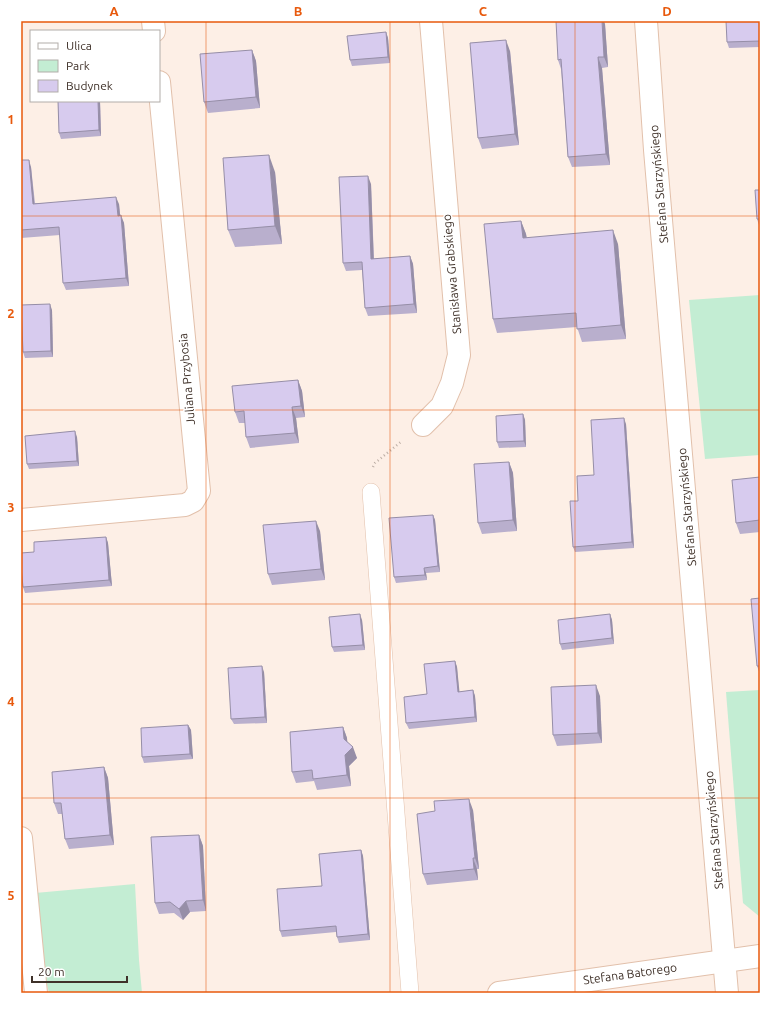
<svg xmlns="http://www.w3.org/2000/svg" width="781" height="1014" font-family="Ubuntu,sans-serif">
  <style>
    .green { fill: #c3edd3 }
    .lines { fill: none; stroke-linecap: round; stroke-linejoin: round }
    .service-casing { stroke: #e2c0ab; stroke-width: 18 }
    .minor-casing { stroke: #e2c0ab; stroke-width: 24 }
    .path { stroke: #bcaea5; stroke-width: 2.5; stroke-dasharray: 1 3; stroke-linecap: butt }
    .service { stroke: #fff; stroke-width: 17 }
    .minor { stroke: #fff; stroke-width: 22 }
    .wall { fill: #b9afcd }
    .shaded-wall { fill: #968ea7 }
    .building { fill: #d7cbee; stroke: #968ea7 }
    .grid { fill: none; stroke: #e8590c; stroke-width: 1; stroke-opacity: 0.55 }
    .labels { text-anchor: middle; stroke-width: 3; stroke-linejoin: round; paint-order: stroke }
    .street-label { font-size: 12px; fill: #3f3129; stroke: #fff }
    .neatline { fill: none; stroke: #e8590c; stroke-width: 1.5 }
    .grid-label { font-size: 13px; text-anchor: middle; font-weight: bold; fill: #e8590c }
  </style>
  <rect width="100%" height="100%" fill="#fdefe6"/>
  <g class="green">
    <path d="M760,295V455L705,459L689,300Z"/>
    <path d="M760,690V917L743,903L726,692Z"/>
    <path d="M135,884L139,960L142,993H49L44,972L35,893Z"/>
  </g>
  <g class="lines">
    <defs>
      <path id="service" d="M371,492L410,993"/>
      <g id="minor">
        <path d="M153,21L154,31"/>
        <path d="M646,21L655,150L727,993"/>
        <path d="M423,425L442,406L452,383L459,355L431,21"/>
        <path d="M21,520L185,505L193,501L199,491L159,82"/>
        <path d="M21,838L36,993"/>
        <path d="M499,993L760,956"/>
      </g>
    </defs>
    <use href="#service" class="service-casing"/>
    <use href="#minor" class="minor-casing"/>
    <path class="path" d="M373,467L375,463L402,441"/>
    <use href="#service" class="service"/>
    <use href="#minor" class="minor"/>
  </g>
  <g class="wall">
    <path d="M760,21V47L729,48L727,42Z"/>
    <path d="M605,24L608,67L602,68L610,165L572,167L568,157L561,69L558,60Z"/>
    <path d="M386,32L388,38L390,63L352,66L350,60Z"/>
    <path d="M252,50L256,61L260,108L208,113L204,102Z"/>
    <path d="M510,51L519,145L482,149L478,138Z"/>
    <path d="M58,101H100L101,136L61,139L59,133Z"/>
    <path d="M21,160L31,167L35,203L119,204L120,216L124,223L129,286L66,290L63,283L60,235L21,238Z"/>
    <path d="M275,172L282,244L235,247L228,230Z"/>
    <path d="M371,184L374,259L410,256L413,264L417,313L368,316L365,308L362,270L346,271L343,263Z"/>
    <path d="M760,190V225H759L757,219Z"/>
    <path d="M521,221L526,234L527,238L618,244L626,339L582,342L577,327L497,333L493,319Z"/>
    <path d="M52,310L53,357L25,358L23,352Z"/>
    <path d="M298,380L302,391L305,417L296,418L299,443L250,448L246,437L245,423H239L235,412Z"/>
    <path d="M523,414L525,420L526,447L499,448L497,442Z"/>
    <path d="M626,424L634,548L575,552L573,547L578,501L594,475Z"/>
    <path d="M77,437L79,466L29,469L27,464Z"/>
    <path d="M509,462L513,473L517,531L482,534L478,523Z"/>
    <path d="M760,477V532L740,534L736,523Z"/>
    <path d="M433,515L435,520L440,572L426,573L427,580L396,583L394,577Z"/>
    <path d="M320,531L325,580L272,585L268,574Z"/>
    <path d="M106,537L108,543L112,586L25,593L23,587L34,552Z"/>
    <path d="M760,598V674L757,666Z"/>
    <path d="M610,614L612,620L614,644L562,650L560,644Z"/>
    <path d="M362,620L365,650L334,652L332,647Z"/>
    <path d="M455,661L457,667L459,692L473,690L475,696L477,722L409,729L406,723L427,694Z"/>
    <path d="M264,672L267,723L234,724L231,719Z"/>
    <path d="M600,696L602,743L557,746L553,735Z"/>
    <path d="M188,725L191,730L193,759L144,763L142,757Z"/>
    <path d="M343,727L347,738V742L357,758L349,766L351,786L317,790L314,781L296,783L292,772Z"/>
    <path d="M104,767L108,778L114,845L69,849L65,839L62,814H58L54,803Z"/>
    <path d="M473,810L479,869H477L478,880L427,885L423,874Z"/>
    <path d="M199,835L203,846L206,911L190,912L183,920L174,913L159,914L155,903Z"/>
    <path d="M361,850L363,856L370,940L339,943L337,937L336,932L282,937L280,931L322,886Z"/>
  </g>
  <g class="shaded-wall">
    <path d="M602,21H604L605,24L608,67L604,57Z"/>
    <path d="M386,32L388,38L390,63L388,57Z"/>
    <path d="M506,40L510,51L519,145L515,134Z"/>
    <path d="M252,50L256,61L260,108L256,97Z"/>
    <path d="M598,57L602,68L610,165L606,154Z"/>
    <path d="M98,101H100L101,136L99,130Z"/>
    <path d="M269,155L275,172L282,244L275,226Z"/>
    <path d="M29,160L31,167L35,211L33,204Z"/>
    <path d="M368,176L371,184L374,267L371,259Z"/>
    <path d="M116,197L119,204L121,224L118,216Z"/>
    <path d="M121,215L124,223L129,286L126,278Z"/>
    <path d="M521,221L526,234L528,251L523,238Z"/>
    <path d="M613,230L618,244L626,339L621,325Z"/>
    <path d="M410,256L413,264L417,313L414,304Z"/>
    <path d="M50,304L52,310L53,357L51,351Z"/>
    <path d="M298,380L302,391L305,417L301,406Z"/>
    <path d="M292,407L296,418L299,443L295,433Z"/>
    <path d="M523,414L525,420L526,447L524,441Z"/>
    <path d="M624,418L626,424L634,548L632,542Z"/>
    <path d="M75,431L77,437L79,466L77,461Z"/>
    <path d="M509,462L513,473L517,531L513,520Z"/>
    <path d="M433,515L435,520L440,572L438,566Z"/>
    <path d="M316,521L320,531L325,580L321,569Z"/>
    <path d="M106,537L108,543L112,586L109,580Z"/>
    <path d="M424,568L426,573L427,580L425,575Z"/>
    <path d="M360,614L362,620L365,650L363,645Z"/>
    <path d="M610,614L612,620L614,644L612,638Z"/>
    <path d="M455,661L457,667L460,697L458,692Z"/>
    <path d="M262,666L264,672L267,723L265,717Z"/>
    <path d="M596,685L600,696L602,743L598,733Z"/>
    <path d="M473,690L475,696L477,722L475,717Z"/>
    <path d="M188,725L191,730L193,759L190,754Z"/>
    <path d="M343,727L347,738L348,750L344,739Z"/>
    <path d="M353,747L357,758L349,766L351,786L347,775L345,755Z"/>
    <path d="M104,767L108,778L114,845L110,835Z"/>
    <path d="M469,799L473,810L479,869L475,858Z"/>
    <path d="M199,835L203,846L206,911L203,900Z"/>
    <path d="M361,850L363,856L370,940L368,934Z"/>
    <path d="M473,858L477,869L478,880L474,869Z"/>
    <path d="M186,901L190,912L183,920L179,909Z"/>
  </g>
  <g class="building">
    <path d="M556,21H602L604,57H598L606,154L568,157L561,59L558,60Z"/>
    <path d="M726,21H760V41L727,42Z"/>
    <path d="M386,32L388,57L350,60L347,36Z"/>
    <path d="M506,40L515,134L478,138L470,43Z"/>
    <path d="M252,50L256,97L204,102L200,54Z"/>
    <path d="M58,101H98L99,130L59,133Z"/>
    <path d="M269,155L275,226L228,230L223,158Z"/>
    <path d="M21,160H29L33,204L116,197L118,216L121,215L126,278L63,283L59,227L21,230Z"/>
    <path d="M368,176L371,259L410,256L414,304L365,308L362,262L343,263L339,177Z"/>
    <path d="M755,190H760V219H757Z"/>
    <path d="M521,221L523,238L613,230L621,325L577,329L576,313L493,319L484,224Z"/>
    <path d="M50,304L51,351L23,352L21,305Z"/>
    <path d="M298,380L301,406L292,407L295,433L246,437L244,411L235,412L232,386Z"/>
    <path d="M523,414L524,441L497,442L496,416Z"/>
    <path d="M624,418L632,542L573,547L570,501H578L577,476L594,475L591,420Z"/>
    <path d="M75,431L77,461L27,464L25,436Z"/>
    <path d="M509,462L513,520L478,523L474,464Z"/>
    <path d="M760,477V520L736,523L732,480Z"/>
    <path d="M433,515L438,566L424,568L425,575L394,577L389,518Z"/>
    <path d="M316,521L321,569L268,574L263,525Z"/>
    <path d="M106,537L109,580L23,587L21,567V553L34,552V542Z"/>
    <path d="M760,598V666H757L751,599Z"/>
    <path d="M360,614L363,645L332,647L329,617Z"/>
    <path d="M610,614L612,638L560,644L558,620Z"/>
    <path d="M455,661L458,692L473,690L475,717L406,723L404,697L427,694L424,664Z"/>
    <path d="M262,666L265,717L231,719L228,668Z"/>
    <path d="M596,685L598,733L553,735L551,687Z"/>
    <path d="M188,725L190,754L142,757L141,728Z"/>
    <path d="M343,727L344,739L353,747L345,755L347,775L313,779L312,770L292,772L290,732Z"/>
    <path d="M104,767L110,835L65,839L61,803H54L52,772Z"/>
    <path d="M469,799L475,858H473L474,869L423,874L417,814L435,811L434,801Z"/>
    <path d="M199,835L203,900L186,901L179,909L170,902L155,903L151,837Z"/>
    <path d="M361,850L368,934L337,937L336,926L280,931L277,889L322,886L319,854Z"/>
  </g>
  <path class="grid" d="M206,21V993M390,21V993M575,21V993M21,216H760M21,410H760M21,604H760M21,798H760"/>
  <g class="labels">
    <g class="street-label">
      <text transform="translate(659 184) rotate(-95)" y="4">Stefana Starzyńskiego</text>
      <text transform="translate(452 274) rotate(-95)" y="4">Stanisława Grabskiego</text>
      <text transform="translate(187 379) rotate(-95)" y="4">Juliana Przybosia</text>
      <text transform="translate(687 507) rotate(-95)" y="4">Stefana Starzyńskiego</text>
      <text transform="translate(714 830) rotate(-95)" y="4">Stefana Starzyńskiego</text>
      <text transform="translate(630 974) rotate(-8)" y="4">Stefana Batorego</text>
    </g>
  </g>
  <rect width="781" height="1014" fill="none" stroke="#ffffff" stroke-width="44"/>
  <rect x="30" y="30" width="130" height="72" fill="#ffffff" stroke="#b2ada9"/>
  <rect x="38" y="43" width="20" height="6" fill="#ffffff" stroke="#b2ada9"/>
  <text x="66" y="50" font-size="12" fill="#3f3129">Ulica</text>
  <rect x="38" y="60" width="20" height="12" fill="#c3edd3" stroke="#b2ada9"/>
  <text x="66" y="70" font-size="12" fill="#3f3129">Park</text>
  <rect x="38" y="80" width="20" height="12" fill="#d7cbee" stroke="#b2ada9"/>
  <text x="66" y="90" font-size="12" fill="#3f3129">Budynek</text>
  <path d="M32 976v6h95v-6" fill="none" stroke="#3f3129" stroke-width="2"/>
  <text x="38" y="976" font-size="12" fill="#3f3129" stroke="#ffffff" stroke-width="3" paint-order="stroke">20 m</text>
  <rect x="22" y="22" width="737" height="970" class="neatline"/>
  <g class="grid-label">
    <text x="114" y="16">A</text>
    <text x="298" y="16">B</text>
    <text x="483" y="16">C</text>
    <text x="667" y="16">D</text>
    <text x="11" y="124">1</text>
    <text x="11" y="318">2</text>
    <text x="11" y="512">3</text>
    <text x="11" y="706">4</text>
    <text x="11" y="900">5</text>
  </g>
</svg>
